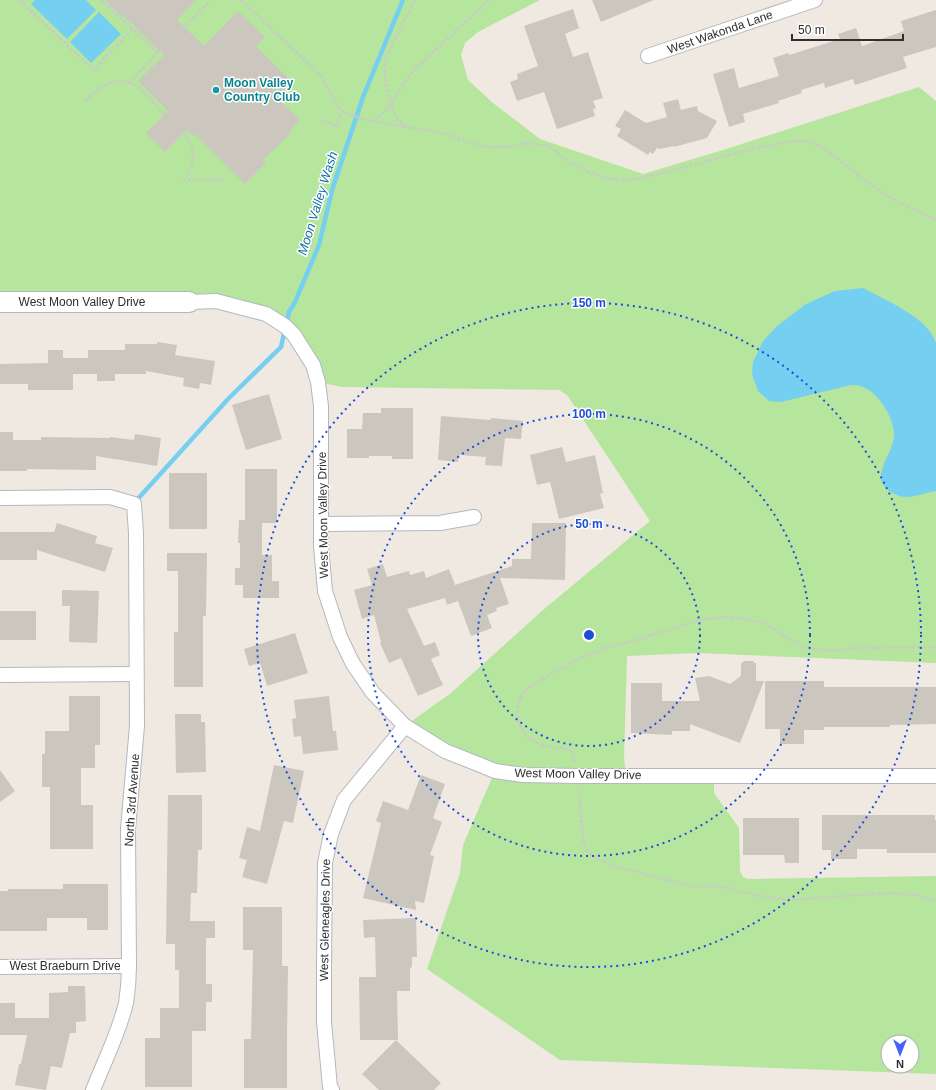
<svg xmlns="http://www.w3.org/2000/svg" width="936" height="1090" font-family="Arial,sans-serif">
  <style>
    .green { fill: #b6e59e; fill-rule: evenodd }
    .water { fill: #75cff0 }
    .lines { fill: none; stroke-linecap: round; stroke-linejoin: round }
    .stream { stroke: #75cff0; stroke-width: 4.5 }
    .building { fill: #cbc7bf }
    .street-casing { stroke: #b4b7c1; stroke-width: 16 }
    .secondary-casing { stroke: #b4b7c1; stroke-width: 22 }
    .path { stroke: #c9c9c9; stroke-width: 2.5; stroke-dasharray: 3 2; stroke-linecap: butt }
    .street { stroke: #fff; stroke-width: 14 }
    .secondary { stroke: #fff; stroke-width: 20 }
    .ring { fill: none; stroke: #1d4ed8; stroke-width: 2; stroke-dasharray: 2 4 }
    .culture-dot { fill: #0f9aa8; stroke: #fff; stroke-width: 1.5 }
    .labels { text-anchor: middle; stroke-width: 3; stroke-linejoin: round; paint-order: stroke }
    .street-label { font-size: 12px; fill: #2e2e2e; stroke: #fff }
    .culture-label { font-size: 12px; font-weight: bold; fill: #0d838f; stroke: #fff; text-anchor: start }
    .water-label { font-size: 13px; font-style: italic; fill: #0d6fa3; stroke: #fff }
    .centre { fill: #1d4ed8; stroke: #fff; stroke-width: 2 }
    .ring-label { font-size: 12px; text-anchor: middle; font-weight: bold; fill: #1d4ed8; stroke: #fff; stroke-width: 3; stroke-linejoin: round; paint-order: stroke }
  </style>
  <rect width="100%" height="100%" fill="#efe9e1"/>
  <path class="green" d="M0,0H540L478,32L465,43L461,55L468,80L493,103L540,139L643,174L723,150L919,87L936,101V663L697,653L627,656L624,757L626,775L714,776V793L739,828L740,871L743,877L748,879L936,876V1074L560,1060L427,969L460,873L463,845L495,771L405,726L451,693L543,610L650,521L567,395L559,390L342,387L318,382L294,335L234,305L0,302ZM888,1042H912V1066H888Z"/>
  <g class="water">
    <path d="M35,0H86L96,10L67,39L31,4Z"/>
    <path d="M99,12L121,34L91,63L70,42Z"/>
    <path d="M863,288C885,300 929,318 936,343V491C927,492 918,496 909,497C898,498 883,490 881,479C880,476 882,470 883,467C886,456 894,447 894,435C894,424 888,411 881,402C873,391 864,385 851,385L781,402L769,401L758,391L752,374L753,362L763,341L777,326L806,304L835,291Z"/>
  </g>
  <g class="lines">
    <path class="stream" d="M135,502L229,398L281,347L289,312L295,302L319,245L332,190L363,97L403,0"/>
  </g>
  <g class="building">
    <path d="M105,0H197L177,20L204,46L238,11L265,37L256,46L292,82L277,98L300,120L290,130L292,132L263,160L266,163L245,184L195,134L193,136L187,130L165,152L146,133L168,111L138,81L164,55L123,15H120Z"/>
    <path d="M592,0H654L601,22Z"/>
    <path d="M573,9L579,28L565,34L573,57L588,52L603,98L593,101L596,108L593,109L595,116L557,129L544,92L517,101L510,82L518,79L517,74L538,66L524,26Z"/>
    <path d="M936,10V47L903,57L907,68L855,85L853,79L825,88L824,83L801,90L802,93L778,101L779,103L743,114L745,122L729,127L713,74L734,68L739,88L779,76L773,58L788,53L789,55L840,39L838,34L856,28L862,46L904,31L901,21Z"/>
    <path d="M678,99L681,110L697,106L698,111L717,121L707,138L674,147V146L660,149L657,148L653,154L650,152L648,155L617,136L621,129L615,126L625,110L646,123L667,117L663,103Z"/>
    <path d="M157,342L177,345L175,355L215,361L211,385L200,383L199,389L183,386L184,378L146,371V374H115V381H97V374H73V390H28V384H0V364L48,363V350H63V358H88V350H125V344H157Z"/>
    <path d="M269,394L282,439L246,450L232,405Z"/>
    <path d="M381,408H413V459H392V456H369V458H347V429H362L363,413H381Z"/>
    <path d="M441,416L491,420V418L523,421L521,439L505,438L502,466L485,465L486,457L459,455L458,462L438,460Z"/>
    <path d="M0,432H13V440H41V437L110,438V437L134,440L135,434L161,438L157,466L96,456V470L27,469V471H0Z"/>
    <path d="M562,447L566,462L595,455L603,493L600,494L604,508L559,519L550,482L537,485L530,455Z"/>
    <path d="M245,469H277V523H262V555H272V581H279V598H243V585H235V568H240V543H238L239,520H245Z"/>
    <rect x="169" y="473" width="38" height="56"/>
    <path d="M57,523L97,536L95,543L113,548L105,572L37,550V560H0V532H54Z"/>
    <path d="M532,523H566L565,580L500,578L509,604L496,608L497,611L487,615L492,628L471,636L458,601L447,605L445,598L407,609L424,646L435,642L440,655L431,659L443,685L418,696L401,658L389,663L380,643L381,642L374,615L362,619L354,590L372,585L367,569L383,564L387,577L409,571L410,575L424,571L426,578L449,569L455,585L512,566V559H531Z"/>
    <path d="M167,553H207L206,616H203V687H174V632H178V571H167Z"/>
    <path d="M62,590L99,591L97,643L69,642L70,606H62Z"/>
    <rect x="0" y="611" width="36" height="29"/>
    <path d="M295,633L308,673L267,686L260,663L249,666L244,649Z"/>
    <path d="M743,661H754V663H756V681H764L740,743L690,724V731H672V735L631,733V683H662V701H700L695,678L709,676L730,684L741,676V663H743Z"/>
    <path d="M765,681H824V687H936V724L890,725V727H824V730H804V744H780V729H765Z"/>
    <path d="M69,696H100V745H95V768H81V805H93V849H50V787H42V754H45V731H69Z"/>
    <path d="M329,696L333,731H336L338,750L303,754L301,736L294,737L292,719L296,718L294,700Z"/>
    <path d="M175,714H201V722H205L206,772L176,773Z"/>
    <path d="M274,765L304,771L293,823L284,821L267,884L242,877L247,860L239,858L247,827L260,831Z"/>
    <path d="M0,770L15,791L0,802Z"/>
    <path d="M421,775L445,784L433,818L442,822L430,855L434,856L424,903L415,901L416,910L363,898L381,823L376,821L383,801L408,810Z"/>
    <path d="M168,795H202V850H198L197,893H191L190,921H215V938H206V984H212V1002H206V1031H192V1087H145V1038H160V1008H179V970H175V944H166Z"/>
    <path d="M822,815H935V820H936V853H887V849H857V859H831V850H822Z"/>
    <path d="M743,818H799V863H785L784,855H743Z"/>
    <path d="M63,884H108V930H87V918H47V931H0V891H8V889H63Z"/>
    <path d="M243,907H282V966H288L287,1039V1088H244V1039H251L253,950H243Z"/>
    <path d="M416,918L417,957H412V967L410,968V991H397L398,1040H396L441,1083L434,1090H379L362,1074L396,1040H360L359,977H376L375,937L364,938L363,920Z"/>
    <path d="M68,986H85L86,1021L76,1022V1033H70L62,1068L51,1066L46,1090L15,1085L19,1064H21L27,1035H0V1003H15V1018H49V993L68,992Z"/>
  </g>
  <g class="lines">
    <defs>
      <g id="street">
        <path d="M648,56L815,0"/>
        <path d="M189,302L216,301L266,314L285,326L294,335L313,365L318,382L321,406V546L325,591L340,637L353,664L373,693L405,726L445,751L478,764L495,771L523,775L577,776H936"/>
        <path d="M0,498L110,497L134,504L136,533L137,726L128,829L129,966C129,978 128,991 126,1003C119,1033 104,1062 93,1090"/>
        <path d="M321,524L440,523L474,517"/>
        <path d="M0,675L136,674"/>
        <path d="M0,967L129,966"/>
        <path d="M332,1090L330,1087L324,1022V968L325,863L331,834L344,800L405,726"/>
      </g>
      <path id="secondary" d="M0,302H189"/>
    </defs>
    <use href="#street" class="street-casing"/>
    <use href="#secondary" class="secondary-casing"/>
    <g class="path">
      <path d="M22,0L21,2L94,70L132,29"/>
      <path d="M101,0L158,52"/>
      <path d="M241,0L321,76L336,103L342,111L365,120L443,133L485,147H509L527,143L548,146L570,162L591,173L610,179L631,180L659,174L752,149L792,141H807L825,149L863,179L887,196L912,209L936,219"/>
      <path d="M129,83L158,52L211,0"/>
      <path d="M85,101C98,88 116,74 135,85C144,90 157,107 164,114"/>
      <path d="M323,120L336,127L342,111"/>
      <path d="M374,121L391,105L401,87L414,70L489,0"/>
      <path d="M405,127L395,114L388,97L385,80V59L415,0"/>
      <path d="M184,133C196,148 196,165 184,180H224"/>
      <path d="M575,762L573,755L571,751L563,748L549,747L539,744L526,736L519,724L517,712L519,700L525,690L547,676L575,661L605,648L636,640L698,620L725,617L745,619L765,623L786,637L806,648L832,651L851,648L936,647"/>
      <path d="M579,790L583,840L589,853L601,861L622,868L694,887L713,886L727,888L756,895L787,900L889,893L918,895L936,901"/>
    </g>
    <use href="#street" class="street"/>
    <use href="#secondary" class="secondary"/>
  </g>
  <g class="ring">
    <circle cx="589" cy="635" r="111"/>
    <circle cx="589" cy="635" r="221"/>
    <circle cx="589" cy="635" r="332"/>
  </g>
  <circle class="culture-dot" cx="216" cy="90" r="4"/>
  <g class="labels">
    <g class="street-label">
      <text transform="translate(720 32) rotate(-19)" y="4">West Wakonda Lane</text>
      <text x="82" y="306">West Moon Valley Drive</text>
      <text transform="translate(323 515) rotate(-91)" y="4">West Moon Valley Drive</text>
      <text transform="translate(578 774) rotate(1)" y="4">West Moon Valley Drive</text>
      <text transform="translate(132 800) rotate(-86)" y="4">North 3rd Avenue</text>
      <text transform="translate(325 920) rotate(-89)" y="4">West Gleneagles Drive</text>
      <text x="65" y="970">West Braeburn Drive</text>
    </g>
    <g class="culture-label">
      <text x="224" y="87">Moon Valley<tspan x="224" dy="14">Country Club</tspan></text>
    </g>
    <g class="water-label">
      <text transform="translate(317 203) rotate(-73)" y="5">Moon Valley Wash</text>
    </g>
  </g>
  <circle cx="589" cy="635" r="6" class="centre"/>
  <g class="ring-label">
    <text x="589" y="307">150 m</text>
    <text x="589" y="418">100 m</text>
    <text x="589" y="528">50 m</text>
  </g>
  <g transform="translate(900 1054) rotate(180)"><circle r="19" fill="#ffffff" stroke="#ababab"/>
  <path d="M0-3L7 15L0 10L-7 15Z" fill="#4264fb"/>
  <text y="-6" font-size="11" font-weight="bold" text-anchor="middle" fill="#2e2e2e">N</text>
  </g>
  <path d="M792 34v6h111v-6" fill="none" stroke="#2e2e2e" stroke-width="2"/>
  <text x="798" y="34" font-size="12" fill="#2e2e2e" stroke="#ffffff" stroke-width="3" paint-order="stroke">50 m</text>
</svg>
